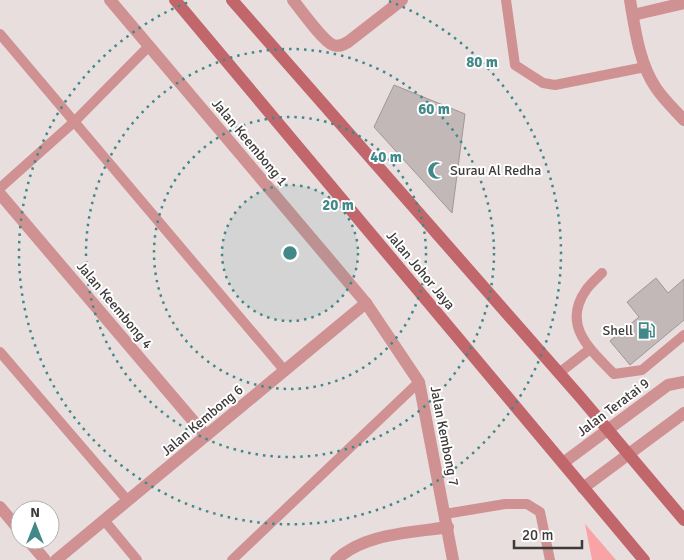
<svg xmlns="http://www.w3.org/2000/svg" width="684" height="560" font-family="Signika,sans-serif">
  <style>
    .green { fill: #f8a3a5 }
    .building { fill: #c3b8b8; stroke: #a29797 }
    .lines { fill: none; stroke-linecap: round; stroke-linejoin: round }
    .service { stroke: #cf9192; stroke-width: 10 }
    .minor { stroke: #cf9192; stroke-width: 12 }
    .tertiary { stroke: #cf9192; stroke-width: 12 }
    .secondary { stroke: #c1676c; stroke-width: 12 }
    .ring { fill: none; stroke: #418989; stroke-width: 2.5; stroke-dasharray: 2.5 5 }
    .labels { text-anchor: middle; stroke-width: 4; stroke-linejoin: round; paint-order: stroke }
    .street-label { font-size: 14px; fill: #3f3a3a; stroke: #fff }
    .poi-label { font-size: 14px; fill: #3f3a3a; stroke: #fff; text-anchor: start }
    .centre { fill: #418989; stroke: #fff; stroke-width: 2.5 }
    .ring-label { font-size: 15px; text-anchor: middle; font-weight: bold; fill: #418989; stroke: #fff; stroke-width: 4; stroke-linejoin: round; paint-order: stroke }
  </style>
  <rect width="100%" height="100%" fill="#e9dede"/>
  <path class="green" d="M585,524L616,560H592Z"/>
  <g class="building">
    <path d="M394,85L465,114L452,213L374,127Z"/>
    <path d="M656,278L668,293L684,279V320L630,365L610,341L639,317L627,302Z"/>
  </g>
  <g class="lines">
    <g class="service">
      <path d="M506,0L515,65L543,83L555,85L645,67"/>
      <path d="M0,34L285,371"/>
      <path d="M0,188L74,122L149,46"/>
      <path d="M602,273C597,278 590,284 586,290C561,326 591,350 614,374L642,370L684,335"/>
      <path d="M0,352L128,501"/>
      <path d="M559,373L590,349"/>
      <path d="M445,514L505,504H527L540,512L550,560"/>
      <path d="M104,520L137,560"/>
      <path d="M232,560L419,382"/>
    </g>
    <g class="minor">
      <path d="M110,0L366,303L419,382L453,560"/>
      <path d="M293,0C301,10 323,41 333,45C339,47 343,45 348,42L402,0"/>
      <path d="M630,0C635,29 639,63 656,88C664,100 675,110 684,120"/>
      <path d="M633,15L684,3"/>
      <path d="M0,194L206,436"/>
      <path d="M0,507L20,531"/>
      <path d="M28,540L45,560"/>
      <path d="M56,560L366,303"/>
      <path d="M336,560C364,533 411,533 448,527"/>
    </g>
    <g class="tertiary">
      <path d="M563,463L668,385L684,382"/>
      <path d="M583,488L684,413"/>
    </g>
    <g class="secondary">
      <path d="M175,0L644,560"/>
      <path d="M232,0L581,398L684,520"/>
    </g>
  </g>
  <circle cx="290" cy="253" r="68" fill="#418989" fill-opacity=".12"/>
  <g class="ring">
    <circle cx="290" cy="253" r="68"/>
    <circle cx="290" cy="253" r="136"/>
    <circle cx="290" cy="253" r="204"/>
    <path d="M389 1A271 271 0 1 1 191 1"/>
  </g>
  <defs>
    <symbol id="mosque-bare" viewBox="-9 -9 18 18"><path d="M3.5-4.9A6 6 0 1 0 3.5 4.9A5 5 0 1 1 3.5-4.9Z" fill="#418989" stroke="#fff" stroke-width="2.5" paint-order="stroke"/></symbol>
    <symbol id="fuel-bare" viewBox="-9 -9 18 18"><path d="M-5.5-6h7V0h2V4h1.3V-2.5L3-4.5l.8-.8L6-3V5H2.5V1h-1V6h-7ZM-4.2-4.7v3.2H.2V-4.7Z" fill="#418989" stroke="#fff" stroke-width="2.5" paint-order="stroke"/></symbol>
  </defs>
  <g fill-rule="evenodd">
    <use href="#mosque-bare" x="424" y="158" width="25" height="25"/>
    <use href="#fuel-bare" x="634" y="318" width="25" height="25"/>
  </g>
  <g class="labels">
    <g class="street-label">
      <text transform="translate(250 142) rotate(50)" y="5">Jalan Keembong 1</text>
      <text transform="translate(421 270) rotate(50)" y="5">Jalan Johor Jaya</text>
      <text transform="translate(115 305) rotate(50)" y="5">Jalan Keembong 4</text>
      <text transform="translate(613 407) rotate(-37)" y="5">Jalan Teratai 9</text>
      <text transform="translate(202 420) rotate(-40)" y="5">Jalan Kembong 6</text>
      <text transform="translate(445 436) rotate(79)" y="5">Jalan Kembong 7</text>
    </g>
    <g class="poi-label">
      <text x="450" y="175">Surau Al Redha</text>
      <text x="633" y="335" text-anchor="end">Shell</text>
    </g>
  </g>
  <circle cx="290" cy="253" r="8" class="centre"/>
  <g class="ring-label">
    <text x="482" y="67">80 m</text>
    <text x="434" y="114">60 m</text>
    <text x="386" y="162">40 m</text>
    <text x="338" y="210">20 m</text>
  </g>
  <g transform="translate(35 525)"><circle r="24" fill="#ffffff" stroke="#b2b0b0"/>
  <path d="M0-4L9 19L0 12L-9 19Z" fill="#418989"/>
  <text y="-8" font-size="14" font-weight="bold" text-anchor="middle" fill="#3f3a3a">N</text>
  </g>
  <path d="M514 540v8h68v-8" fill="none" stroke="#3f3a3a" stroke-width="2.5"/>
  <text x="522" y="540" font-size="15" fill="#3f3a3a" stroke="#ffffff" stroke-width="4" paint-order="stroke">20 m</text>
</svg>
